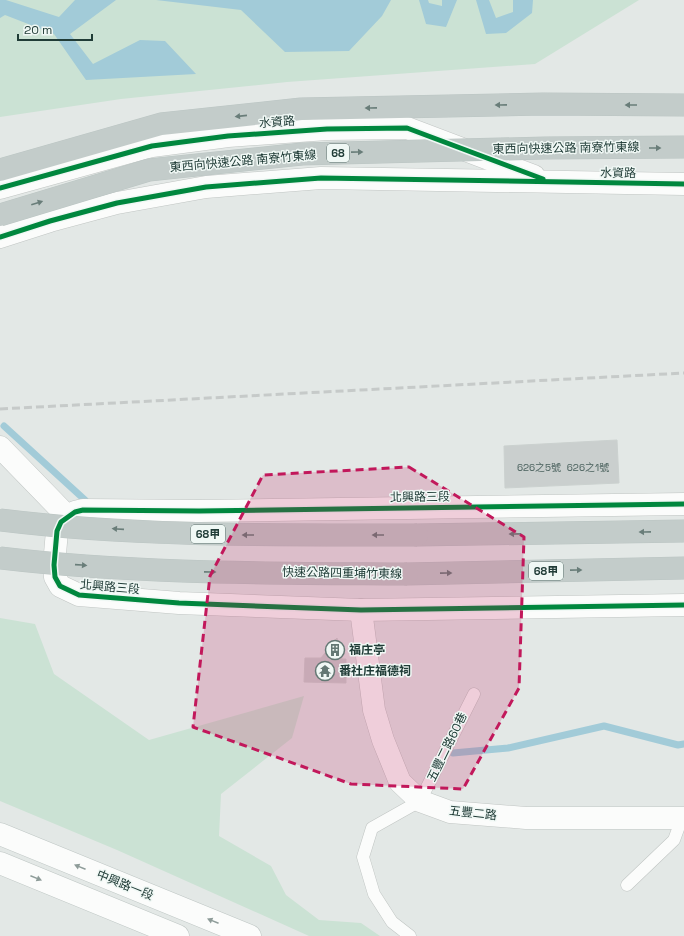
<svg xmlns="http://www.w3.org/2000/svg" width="684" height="936" font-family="'Space Grotesk','Noto Sans TC',sans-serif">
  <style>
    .green { fill: #cbe2d4 }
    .water { fill: #a2cbd8 }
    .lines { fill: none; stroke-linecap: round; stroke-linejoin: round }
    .stream { stroke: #a2cbd8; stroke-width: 7 }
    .building { fill: #cacfce; stroke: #cbd1cf }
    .service-casing { stroke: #c0c5c3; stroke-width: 13 }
    .minor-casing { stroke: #c0c5c3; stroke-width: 23 }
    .secondary-casing { stroke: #bec6c4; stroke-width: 23 }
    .trunk-casing { stroke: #bbc5c3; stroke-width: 23 }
    .service { stroke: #fbfcfb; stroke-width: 12 }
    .minor { stroke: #fbfcfb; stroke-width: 22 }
    .secondary { stroke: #fbfcfb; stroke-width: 22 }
    .trunk { stroke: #c3ccca; stroke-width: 22 }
    .rail { stroke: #c6cac9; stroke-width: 3; stroke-dasharray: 8 4; stroke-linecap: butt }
    .trunk-bridge-casing { stroke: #bbc5c3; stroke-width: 23; stroke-linecap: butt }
    .trunk-bridge { stroke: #c3ccca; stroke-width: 22 }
    .cycleway-casing { stroke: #f0f8f5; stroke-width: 8 }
    .cycleway { stroke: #00873e; stroke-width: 5 }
    .oneway { fill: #697d79 }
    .oneway2 { fill: #8e9c99 }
    .marked { fill: #c2185b; fill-opacity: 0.2; stroke: #c2185b; stroke-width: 3; stroke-dasharray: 8 5; stroke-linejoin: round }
    .labels { text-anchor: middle; stroke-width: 3; stroke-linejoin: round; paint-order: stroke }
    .number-label { font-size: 10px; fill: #4b625e }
    .shield { fill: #f0f8f5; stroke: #5e7470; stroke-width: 1 }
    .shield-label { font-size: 11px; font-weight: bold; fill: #203c37 }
    .street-label { font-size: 12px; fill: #203c37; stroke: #f0f8f5 }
    .poi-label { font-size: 12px; font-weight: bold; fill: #203c37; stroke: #f0f8f5; text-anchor: start }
  </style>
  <rect width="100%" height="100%" fill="#e3e8e6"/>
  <g class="green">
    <path d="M0,0H639L535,64L287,82L121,99L0,117Z"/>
    <path d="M0,618L35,624L54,674L149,740L304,696L292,738L221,794L219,836L271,866L286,895L319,920L361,923L380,936H309L117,850L0,801Z"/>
  </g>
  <g class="water">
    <path d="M0,0H6L59,17L75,0H116L70,34L93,64L140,40L165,41L196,74L86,80L54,34L5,15L0,18Z"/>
    <path d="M156,0H391L382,16L349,51L285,52L241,10Z"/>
    <path d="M419,0H428L429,3L442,6V0H457L446,27L426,24Z"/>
    <path d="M476,0H489L496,18L513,12V0H533L532,13L506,33L486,34Z"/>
  </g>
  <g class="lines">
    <g class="stream">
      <path d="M4,426L85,500"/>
      <path d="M453,753L508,748L604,726L678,745L684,744"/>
    </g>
  </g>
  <g class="building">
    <path d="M617,440L619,483L505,488L504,446Z"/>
    <path d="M337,638L342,659H346V683L304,682L305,658H321Z"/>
  </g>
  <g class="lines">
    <defs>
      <g id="service">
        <path d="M627,885L674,840L682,818"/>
        <path d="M410,936L392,922L374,894L363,857L372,828L420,801L474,694"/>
      </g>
      <g id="minor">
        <path d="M0,188L152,146L228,136L327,129L407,128L534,176"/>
        <path d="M0,237L50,221L117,203L206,187L321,178L684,184"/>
        <path d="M0,447L67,516"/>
        <path d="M684,504L199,511L83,510L75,512L61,522L57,531L54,565L55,577L60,586L79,595L179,603L361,610L684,605"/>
        <path d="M361,610L374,710L383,740L400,782L420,801L450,812L526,818H684"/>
      </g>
      <g id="secondary">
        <path d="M0,834L250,936"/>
        <path d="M0,863L178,936"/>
      </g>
      <g id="trunk">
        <path d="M0,170L161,124L301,109L543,104L684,105"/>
        <path d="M417,535L684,531"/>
        <path d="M407,574L684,568"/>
      </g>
    </defs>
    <use href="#service" class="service-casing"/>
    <use href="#minor" class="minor-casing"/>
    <use href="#secondary" class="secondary-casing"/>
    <use href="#trunk" class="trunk-casing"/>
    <use href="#service" class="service"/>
    <use href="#minor" class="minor"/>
    <use href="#secondary" class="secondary"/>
    <use href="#trunk" class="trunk"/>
    <path class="rail" d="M0,409L684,373"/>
    <defs>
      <g id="trunk-bridge">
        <path d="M0,215L149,170L302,154L545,148L684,147"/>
        <path d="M0,520C138,537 278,535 417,535"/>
        <path d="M0,558C135,574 271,573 407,574"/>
      </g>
    </defs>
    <use href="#trunk-bridge" class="trunk-bridge-casing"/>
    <use href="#trunk-bridge" class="trunk-bridge"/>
    <defs>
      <g id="cycleway">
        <path d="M0,188L152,146L228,136L327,129L407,128L543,179"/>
        <path d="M0,237L50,221L117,203L206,187L321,178L684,184"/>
        <path d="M684,504L199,511L83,510L75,512L61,522L57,531L54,565L55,577L60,586L79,595L179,603L361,610L684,605"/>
      </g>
    </defs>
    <use href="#cycleway" class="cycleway-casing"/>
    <use href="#cycleway" class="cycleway"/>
  </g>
  <defs><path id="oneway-solid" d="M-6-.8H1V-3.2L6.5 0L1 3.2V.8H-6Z"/></defs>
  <g class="oneway">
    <use href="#oneway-solid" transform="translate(501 105) rotate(179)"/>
    <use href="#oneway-solid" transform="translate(631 105) rotate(-180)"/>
    <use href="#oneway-solid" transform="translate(371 108) rotate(179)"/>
    <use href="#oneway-solid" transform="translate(241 116) rotate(174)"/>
    <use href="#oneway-solid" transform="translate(655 148)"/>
    <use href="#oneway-solid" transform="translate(357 152) rotate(-1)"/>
    <use href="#oneway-solid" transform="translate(37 203) rotate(-17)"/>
    <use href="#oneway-solid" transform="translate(118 529) rotate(-176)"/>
    <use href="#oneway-solid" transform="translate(645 532) rotate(179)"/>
    <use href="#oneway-solid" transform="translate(515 534) rotate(179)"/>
    <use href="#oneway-solid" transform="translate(248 535) rotate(-180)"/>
    <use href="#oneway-solid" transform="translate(378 535) rotate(-180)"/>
    <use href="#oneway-solid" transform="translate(81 565) rotate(4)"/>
    <use href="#oneway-solid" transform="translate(576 570) rotate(-1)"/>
    <use href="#oneway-solid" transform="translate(210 572) rotate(1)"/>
    <use href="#oneway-solid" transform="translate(446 573) rotate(-1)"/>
  </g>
  <g class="oneway2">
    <use href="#oneway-solid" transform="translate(80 867) rotate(-158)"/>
    <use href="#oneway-solid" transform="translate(36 878) rotate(22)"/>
    <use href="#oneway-solid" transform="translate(213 921) rotate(-158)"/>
  </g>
  <path class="marked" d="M409,467L524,537L519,688L463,789L351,784L193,727L210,576L263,475Z"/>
  <defs>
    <symbol id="building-ring" viewBox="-11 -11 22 22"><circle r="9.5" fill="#f0f8f5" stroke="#647874" stroke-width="1.5"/><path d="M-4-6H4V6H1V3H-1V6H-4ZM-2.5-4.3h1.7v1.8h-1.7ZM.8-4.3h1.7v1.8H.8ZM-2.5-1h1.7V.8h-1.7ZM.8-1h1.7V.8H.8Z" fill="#647874"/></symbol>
    <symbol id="temple-ring" viewBox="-11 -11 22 22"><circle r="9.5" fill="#f0f8f5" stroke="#647874" stroke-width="1.5"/><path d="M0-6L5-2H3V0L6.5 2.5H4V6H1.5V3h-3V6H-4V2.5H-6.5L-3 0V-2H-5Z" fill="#647874"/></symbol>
  </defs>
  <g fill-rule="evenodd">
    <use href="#building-ring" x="324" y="639" width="22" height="22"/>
    <use href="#temple-ring" x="314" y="660" width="22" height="22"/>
  </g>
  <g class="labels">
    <g class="number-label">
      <text x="539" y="471">626之5號</text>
      <text x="588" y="471">626之1號</text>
    </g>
    <g class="shield">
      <rect x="327" y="144" width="22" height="18" rx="3"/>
      <rect x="191" y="525" width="34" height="18" rx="3"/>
      <rect x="529" y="562" width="34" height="18" rx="3"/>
    </g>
    <g class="shield-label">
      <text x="338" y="157">68</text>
      <text x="208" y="538">68甲</text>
      <text x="546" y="575">68甲</text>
    </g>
    <g class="street-label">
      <text transform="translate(277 122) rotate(-4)" y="4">水資路</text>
      <text transform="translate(566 148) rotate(-1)" y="4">東西向快速公路 南寮竹東線</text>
      <text transform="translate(243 161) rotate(-5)" y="4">東西向快速公路 南寮竹東線</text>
      <text transform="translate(618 173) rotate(1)" y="4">水資路</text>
      <text transform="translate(420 497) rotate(-1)" y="4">北興路三段</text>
      <text transform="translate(342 573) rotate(1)" y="4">快速公路四重埔竹東線</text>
      <text transform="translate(110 587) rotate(5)" y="4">北興路三段</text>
      <text transform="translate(447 747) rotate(-64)" y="4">五豐二路60巷</text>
      <text transform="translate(473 813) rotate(6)" y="4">五豐二路</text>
      <text transform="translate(125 885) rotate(22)" y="4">中興路一段</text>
    </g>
    <g class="poi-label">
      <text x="349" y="654">福庄亭</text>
      <text x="339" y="675">番社庄福德祠</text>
    </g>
  </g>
  <path d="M18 34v6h74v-6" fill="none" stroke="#203c37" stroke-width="2"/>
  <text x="24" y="34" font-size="12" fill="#203c37" stroke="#f0f8f5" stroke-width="3" paint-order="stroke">20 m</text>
</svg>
